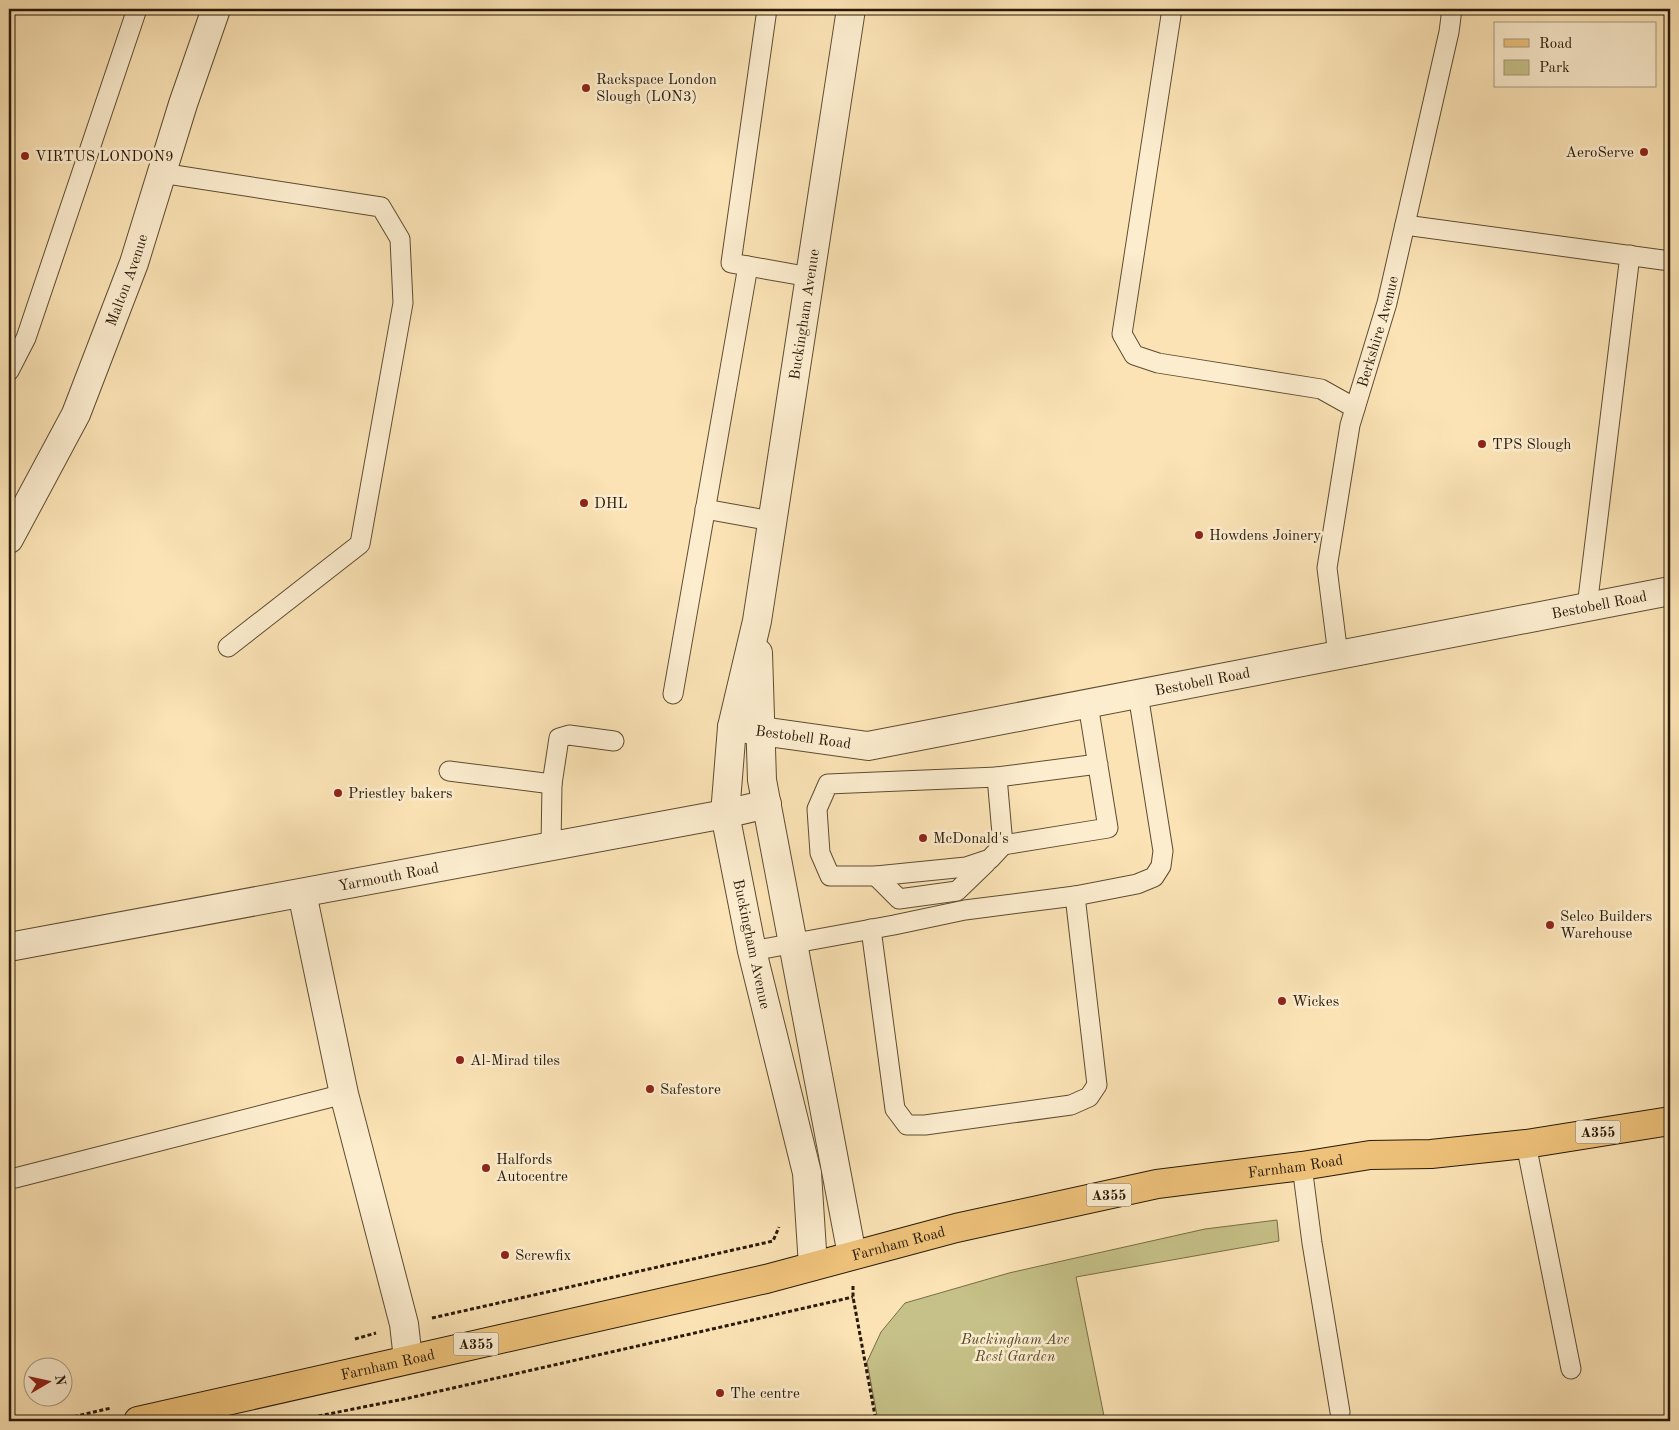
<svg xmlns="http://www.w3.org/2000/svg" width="1679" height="1430" font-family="'Old Standard TT',serif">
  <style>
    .green { fill: #c6c188; stroke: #776d48 }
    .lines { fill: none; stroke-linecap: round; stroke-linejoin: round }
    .service-casing { stroke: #5d4c32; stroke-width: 21 }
    .minor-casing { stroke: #5d4c32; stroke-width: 30 }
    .tertiary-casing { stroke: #5d4c32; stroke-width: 30 }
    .primary-casing { stroke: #281907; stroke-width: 30 }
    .path { stroke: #281907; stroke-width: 3; stroke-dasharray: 4 2.5; stroke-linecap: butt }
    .service { stroke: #fcedcf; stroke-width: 19 }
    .minor { stroke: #fcedcf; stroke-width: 28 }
    .tertiary { stroke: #fcedcf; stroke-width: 28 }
    .primary { stroke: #eec27a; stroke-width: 28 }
    .poi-dot { fill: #8f2418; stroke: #fcedcf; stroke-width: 2 }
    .labels { text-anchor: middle; stroke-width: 5; stroke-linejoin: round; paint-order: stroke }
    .shield { fill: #fcedcf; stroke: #685943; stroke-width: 1 }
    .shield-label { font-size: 14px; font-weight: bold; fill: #281907 }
    .poi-label { font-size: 15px; fill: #281907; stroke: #fcedcf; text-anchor: start }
    .street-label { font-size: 15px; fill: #281907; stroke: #fcedcf }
    .park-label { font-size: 15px; font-style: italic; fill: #574b2e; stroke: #fcedcf }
  </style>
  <rect width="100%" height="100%" fill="#fbe3b5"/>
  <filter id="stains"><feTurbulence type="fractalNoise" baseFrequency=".004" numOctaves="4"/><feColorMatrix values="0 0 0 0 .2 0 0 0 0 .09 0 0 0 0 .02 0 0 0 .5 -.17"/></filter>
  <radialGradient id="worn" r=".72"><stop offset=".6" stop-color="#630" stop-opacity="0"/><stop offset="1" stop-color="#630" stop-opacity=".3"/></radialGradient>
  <path class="green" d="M1277,1220L1279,1241L1076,1277L1105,1421H878L867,1362L881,1332L905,1303L1009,1273L1071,1259L1205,1229Z"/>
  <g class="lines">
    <defs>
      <g id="service">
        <path d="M767,9L731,263L810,277"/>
        <path d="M1172,9L1122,334L1134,355L1158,363L1321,389L1355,408"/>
        <path d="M161,173L381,207L400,239L403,303L360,544L228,647"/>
        <path d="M1405,225L1670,261"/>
        <path d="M9,371L26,338L137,9"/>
        <path d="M705,509L772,521"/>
        <path d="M1587,607L1630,255"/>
        <path id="s1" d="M1338,655L1327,568L1350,425L1387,303L1449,32L1452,9"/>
        <path d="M673,694L748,266"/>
        <path d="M1088,704L1108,828L1003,845L997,777L1098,764"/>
        <path d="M449,771L552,784"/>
        <path d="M997,777L828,784L817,809L820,853L830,876H876L966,867L990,859L1003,845"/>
        <path d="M551,846L552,784L559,738L569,735L614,741"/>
        <path d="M876,876L899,899L957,891L986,863"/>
        <path d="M871,929L895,1109L907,1125H925L1071,1105L1089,1097L1097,1085L1075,896"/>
        <path d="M752,951L894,925L965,910L1075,896L1137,884L1154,877L1161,866L1163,851L1138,694"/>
        <path d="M1526,1144L1571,1369"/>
        <path d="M1302,1166L1312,1243L1340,1412"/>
        <path d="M15,1178L344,1094"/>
      </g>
      <g id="minor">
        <path id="s2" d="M9,539L76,414L134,263L183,104L216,9"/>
        <path id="s3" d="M732,727L868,746L1670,591"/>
        <path d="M302,893L344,1094L404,1324L408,1359"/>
        <path id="s4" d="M9,947L725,814L767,804"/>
      </g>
      <g id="tertiary">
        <path d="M758,653L762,780L852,1255"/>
        <path id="s5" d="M813,1266L807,1173L752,951L725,814L732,727L757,621L851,9"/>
      </g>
      <g id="primary">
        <path id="s6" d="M138,1421L766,1279L956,1228L1157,1184L1302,1166L1370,1155L1431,1154L1526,1144L1670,1121"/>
      </g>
    </defs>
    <use href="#service" class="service-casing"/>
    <use href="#minor" class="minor-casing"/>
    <use href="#tertiary" class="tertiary-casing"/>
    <use href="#primary" class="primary-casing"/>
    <g class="path">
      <path d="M853,1286V1297L876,1421"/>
      <path d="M432,1318L773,1241L779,1227"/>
      <path d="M355,1339L376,1333"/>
      <path d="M55,1421L111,1408"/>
      <path d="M293,1421L409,1398L853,1297"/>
    </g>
    <use href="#service" class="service"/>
    <use href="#minor" class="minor"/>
    <use href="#tertiary" class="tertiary"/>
    <use href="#primary" class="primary"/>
  </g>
  <g class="poi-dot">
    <circle cx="586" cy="88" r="5"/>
    <circle cx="1644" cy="152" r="5"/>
    <circle cx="25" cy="156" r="5"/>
    <circle cx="1482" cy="444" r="5"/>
    <circle cx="584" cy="503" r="5"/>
    <circle cx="1199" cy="535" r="5"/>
    <circle cx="338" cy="793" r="5"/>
    <circle cx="923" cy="838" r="5"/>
    <circle cx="1550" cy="925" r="5"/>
    <circle cx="1282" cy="1001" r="5"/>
    <circle cx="460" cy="1060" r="5"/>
    <circle cx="650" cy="1089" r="5"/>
    <circle cx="486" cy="1168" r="5"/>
    <circle cx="505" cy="1255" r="5"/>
    <circle cx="720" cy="1393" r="5"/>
  </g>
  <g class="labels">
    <g class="shield">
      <rect x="1575.5" y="1120.5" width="45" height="23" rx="4"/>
      <rect x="1086.5" y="1183.5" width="45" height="23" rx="4"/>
      <rect x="453.5" y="1332.5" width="45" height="23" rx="4"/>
    </g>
    <g class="shield-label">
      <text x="1598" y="1137">A355</text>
      <text x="1109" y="1200">A355</text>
      <text x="476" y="1349">A355</text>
    </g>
    <g class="poi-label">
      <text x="596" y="84">Rackspace London<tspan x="596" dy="17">Slough (LON3)</tspan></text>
      <text x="1634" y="157" text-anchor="end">AeroServe</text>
      <text x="35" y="161">VIRTUS LONDON9</text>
      <text x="1492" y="449">TPS Slough</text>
      <text x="594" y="508">DHL</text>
      <text x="1209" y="540">Howdens Joinery</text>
      <text x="348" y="798">Priestley bakers</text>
      <text x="933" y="843">McDonald's</text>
      <text x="1560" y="921">Selco Builders<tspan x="1560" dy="17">Warehouse</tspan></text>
      <text x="1292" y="1006">Wickes</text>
      <text x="470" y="1065">Al-Mirad tiles</text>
      <text x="660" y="1094">Safestore</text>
      <text x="496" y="1164">Halfords<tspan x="496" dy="17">Autocentre</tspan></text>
      <text x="515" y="1260">Screwfix</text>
      <text x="730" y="1398">The centre</text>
    </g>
    <g class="street-label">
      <text dy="5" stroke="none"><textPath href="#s2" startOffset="285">Malton Avenue</textPath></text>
      <text dy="5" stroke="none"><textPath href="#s5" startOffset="968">Buckingham Avenue</textPath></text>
      <text dy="5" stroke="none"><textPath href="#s1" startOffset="330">Berkshire Avenue</textPath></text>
      <text dy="5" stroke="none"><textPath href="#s3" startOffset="882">Bestobell Road</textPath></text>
      <text dy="5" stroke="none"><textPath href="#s3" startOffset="478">Bestobell Road</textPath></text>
      <text dy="5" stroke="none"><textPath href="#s3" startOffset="72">Bestobell Road</textPath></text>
      <text dy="5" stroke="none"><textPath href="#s4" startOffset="386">Yarmouth Road</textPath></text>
      <text transform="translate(752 944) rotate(78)" y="5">Buckingham Avenue</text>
      <text dy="5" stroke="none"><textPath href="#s6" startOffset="1186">Farnham Road</textPath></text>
      <text dy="5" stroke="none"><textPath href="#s6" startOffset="781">Farnham Road</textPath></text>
      <text dy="5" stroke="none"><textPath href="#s6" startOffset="256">Farnham Road</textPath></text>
    </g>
    <g class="park-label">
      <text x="1015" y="1344">Buckingham Ave<tspan x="1015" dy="17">Rest Garden</tspan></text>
    </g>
  </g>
  <rect width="1679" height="1430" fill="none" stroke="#fbe3b5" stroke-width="30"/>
  <rect x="10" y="10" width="1659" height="1410" fill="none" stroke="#281907" stroke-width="2.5"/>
  <rect x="15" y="15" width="1649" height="1400" fill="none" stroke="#281907"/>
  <rect x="1494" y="22" width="162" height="65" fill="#fcedcf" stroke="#a7987f"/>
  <rect x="1504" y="39" width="25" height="8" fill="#eec27a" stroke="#a7987f"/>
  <text x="1539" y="48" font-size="15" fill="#281907">Road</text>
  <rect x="1504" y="60" width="25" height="15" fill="#c6c188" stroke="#a7987f"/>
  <text x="1539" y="72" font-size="15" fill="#281907">Park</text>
  <g transform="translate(48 1382) rotate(81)"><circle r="24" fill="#fcedcf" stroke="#a7987f"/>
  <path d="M0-4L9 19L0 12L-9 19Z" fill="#8f2418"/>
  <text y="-8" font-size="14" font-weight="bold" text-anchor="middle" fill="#281907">N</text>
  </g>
  <rect width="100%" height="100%" filter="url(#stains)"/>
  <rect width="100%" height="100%" fill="url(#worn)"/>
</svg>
